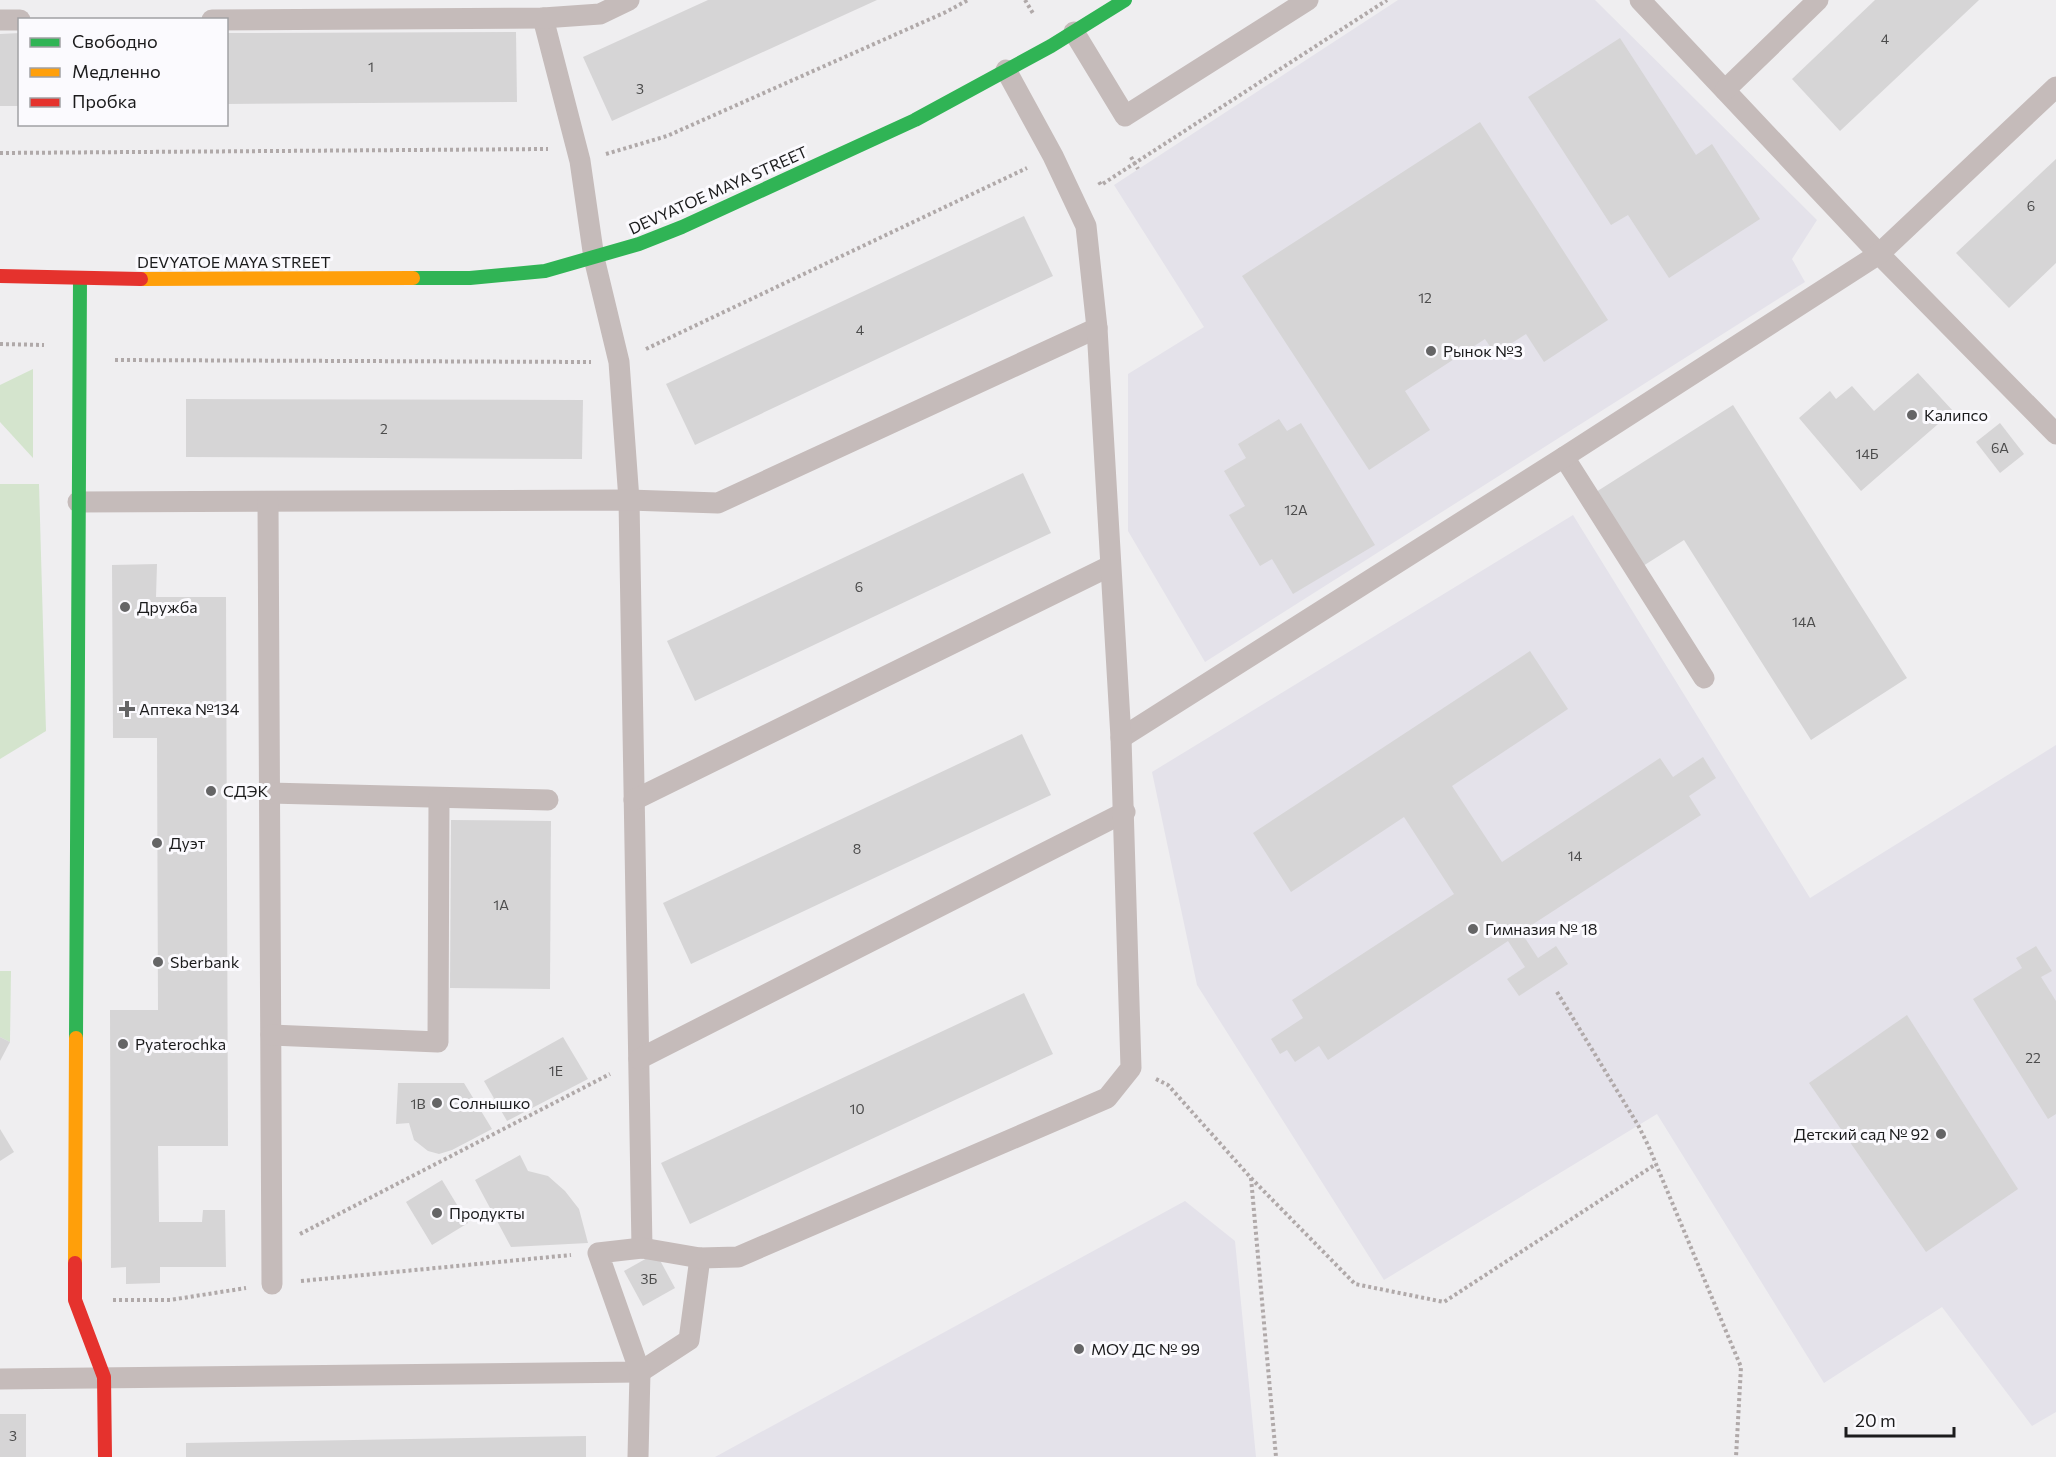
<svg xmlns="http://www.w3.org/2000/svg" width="2056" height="1457" font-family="Commissioner,sans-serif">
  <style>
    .built { fill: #e4e2ea }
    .green { fill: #d4e4cd }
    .building { fill: #d6d5d6 }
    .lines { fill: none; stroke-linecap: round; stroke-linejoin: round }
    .path { stroke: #b0a9a9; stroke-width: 4; stroke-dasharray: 3 3; stroke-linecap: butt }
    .lane { stroke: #c5bbba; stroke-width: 21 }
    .fast { stroke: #30b455; stroke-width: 14 }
    .slow { stroke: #ff9f0a; stroke-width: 14 }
    .jam { stroke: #e5322d; stroke-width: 14 }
    .poi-dot { fill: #656566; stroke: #fbfafe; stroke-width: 2 }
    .labels { text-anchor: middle; stroke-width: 6; stroke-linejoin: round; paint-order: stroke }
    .number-label { font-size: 14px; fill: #4c4c4c }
    .street-label { font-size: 16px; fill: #1b1b1c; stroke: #fbfafe }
    .poi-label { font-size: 16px; fill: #1b1b1c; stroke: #fbfafe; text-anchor: start }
  </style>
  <rect width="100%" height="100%" fill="#efeef0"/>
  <g class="built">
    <path d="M1398,0H1595L1817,220L1792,259L1805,282L1205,662L1128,531V374L1204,327L1114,185Z"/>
    <path d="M1573,515L1810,898L2056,745V1412L2032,1426L1942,1307L1824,1383L1657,1114L1384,1280L1197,985L1152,772Z"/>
    <path d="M1185,1201L1235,1241L1256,1457H715Z"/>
  </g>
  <g class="green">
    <path d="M33,369V458L0,422V385Z"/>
    <path d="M0,484H39L46,731L0,759Z"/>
    <path d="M0,971H11L10,1042L0,1037Z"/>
  </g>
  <g class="building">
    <path d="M708,0H877L612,121L583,57Z"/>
    <path d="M1875,0H1979L1840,131L1792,79Z"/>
    <path d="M516,32L517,102L226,104V33Z"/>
    <path d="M20,33V106H0V34Z"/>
    <path d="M1620,38L1696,155L1712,144L1760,219L1669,278L1628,215L1611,225L1528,97Z"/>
    <path d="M1480,122L1608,320L1544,362L1526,334L1495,354L1485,339L1405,391L1430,430L1369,470L1242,276Z"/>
    <path d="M2056,159V263L2009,308L1956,253Z"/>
    <path d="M1024,216L1053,276L695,445L666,384Z"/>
    <path d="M1918,373L1953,411L1861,491L1799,418L1830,391L1836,399L1852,386L1874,411Z"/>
    <path d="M186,399L583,400L582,459L186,457Z"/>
    <path d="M1733,405L1907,678L1811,740L1684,540L1643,566L1596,492Z"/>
    <path d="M1279,419L1287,431L1301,423L1375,545L1293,594L1272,559L1260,566L1229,515L1245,506L1224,471L1246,458L1238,444Z"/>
    <path d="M2000,423L2024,454L2000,473L1976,442Z"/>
    <path d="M1023,473L1051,533L695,701L667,641Z"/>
    <path d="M157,564L156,597H226L228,1146H158L159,1222H202L203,1210H225L226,1267H160V1283L126,1284V1267L111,1268L110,1010H158L157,738H113L112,565Z"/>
    <path d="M1530,651L1568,709L1452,786L1502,862L1660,758L1673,777L1703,757L1716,778L1689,796L1701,815L1521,932L1538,958L1556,946L1568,964L1519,996L1507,979L1525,967L1508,941L1328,1060L1319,1046L1295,1062L1287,1050L1280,1054L1271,1039L1303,1018L1292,1000L1454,894L1404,817L1291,892L1253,833Z"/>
    <path d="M1022,734L1051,795L691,964L663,903Z"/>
    <path d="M451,820L551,821L550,989L450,988Z"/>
    <path d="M2036,946L2052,971L2041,977L2056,1001V1114L2048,1119L1973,999L2022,968L2016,958Z"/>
    <path d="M1024,993L1053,1054L690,1224L661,1163Z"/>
    <path d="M1907,1015L2018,1189L1926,1252L1809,1083Z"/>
    <path d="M0,1037L10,1042L0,1061Z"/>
    <path d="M563,1037L588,1079L507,1121L484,1081Z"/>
    <path d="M398,1083H464L492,1129L452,1150L439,1154L428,1151L414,1140L409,1123L396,1124Z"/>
    <path d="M0,1129L14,1152L0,1161Z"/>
    <path d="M520,1155L528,1171L548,1176L565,1191L579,1209L588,1243L511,1247L475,1180Z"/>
    <path d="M442,1180L468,1223L432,1245L406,1202Z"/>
    <path d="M656,1253L675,1288L643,1306L624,1271Z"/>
    <rect x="0" y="1414" width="26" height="43"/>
    <path d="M586,1436V1457H186V1443Z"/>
  </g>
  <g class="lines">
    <g class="path">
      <path d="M1025,0L1034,15"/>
      <path d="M0,153L548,149"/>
      <path d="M606,154L667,136L946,12L968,0"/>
      <path d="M1131,157L1138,169"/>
      <path d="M1099,182L1101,185L1387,0"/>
      <path d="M0,344L44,345"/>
      <path d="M646,349L1027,168"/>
      <path d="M115,360L591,362"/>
      <path d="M1557,992L1638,1125L1648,1145L1741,1367L1736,1457"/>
      <path d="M1156,1079L1168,1085L1251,1178L1355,1284L1444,1302L1656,1164"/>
      <path d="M1251,1178L1276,1457"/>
      <path d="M300,1234L610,1074"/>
      <path d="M301,1281L571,1255"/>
      <path d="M113,1300H170L246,1288"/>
    </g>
    <g class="lane">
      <path d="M1640,0L1879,254L2056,434"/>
      <path d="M543,18L580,161L594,258L619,362L629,500L642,1248"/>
      <path d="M0,20H20"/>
      <path d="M212,20L543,18L600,14L629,0"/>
      <path d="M1074,32L1125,116L1308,0"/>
      <path d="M1725,90L1818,0"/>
      <path d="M1564,457L1704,678"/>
      <path d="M78,502L629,500L718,503L1097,328"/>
      <path d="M268,502L272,1284"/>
      <path d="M1121,738L1564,457L1879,254L2056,87"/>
      <path d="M269,793L548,800"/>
      <path d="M634,800L1110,566"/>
      <path d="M271,1035L438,1042L439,798"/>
      <path d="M639,1059L1125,812"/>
      <path d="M0,1379L640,1372L689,1340L700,1258"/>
      <path d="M638,1457L640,1372L598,1253L642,1248L700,1258L738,1257L1107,1098L1131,1068L1121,738L1097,328L1086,226L1053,156L1006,70"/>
    </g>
    <g class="fast">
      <path d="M413,278H470L545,271L639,244L682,227L915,120L1051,46L1125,0"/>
      <path d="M76,1038L80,279"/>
    </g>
    <g class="slow">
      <path d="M141,279L413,278"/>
      <path d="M75,1263L76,1038"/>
    </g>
    <g class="jam">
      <path d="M0,276L141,279"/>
      <path d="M75,1263V1300L104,1377L105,1457"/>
    </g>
  </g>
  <g class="poi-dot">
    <circle cx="1431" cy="351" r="6"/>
    <circle cx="1912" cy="415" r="6"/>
    <circle cx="125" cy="607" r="6"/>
    <path d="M124 700h6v6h6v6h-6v6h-6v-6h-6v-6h6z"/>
    <circle cx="211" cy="791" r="6"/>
    <circle cx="157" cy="843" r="6"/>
    <circle cx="1473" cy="929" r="6"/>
    <circle cx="158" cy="962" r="6"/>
    <circle cx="123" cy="1044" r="6"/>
    <circle cx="437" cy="1103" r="6"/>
    <circle cx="1941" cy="1134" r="6"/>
    <circle cx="437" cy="1213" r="6"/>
    <circle cx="1079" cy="1349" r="6"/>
  </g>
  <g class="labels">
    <g class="number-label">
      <text x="1885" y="44">4</text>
      <text x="371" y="72">1</text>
      <text x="640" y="94">3</text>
      <text x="2031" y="211">6</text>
      <text x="1425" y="303">12</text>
      <text x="860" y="335">4</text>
      <text x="384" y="434">2</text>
      <text x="2000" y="453">6А</text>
      <text x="1867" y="459">14Б</text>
      <text x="1296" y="515">12А</text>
      <text x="859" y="592">6</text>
      <text x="1804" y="627">14А</text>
      <text x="857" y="854">8</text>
      <text x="1575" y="861">14</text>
      <text x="501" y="910">1А</text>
      <text x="2033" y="1063">22</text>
      <text x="556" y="1076">1Е</text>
      <text x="418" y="1109">1В</text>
      <text x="857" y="1114">10</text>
      <text x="649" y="1284">3Б</text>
      <text x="13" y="1441">3</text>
    </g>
    <g class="street-label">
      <text transform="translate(718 190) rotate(-24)" y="6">DEVYATOE MAYA STREET</text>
      <text x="234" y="268">DEVYATOE MAYA STREET</text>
    </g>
    <g class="poi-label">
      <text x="1443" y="357">Рынок №3</text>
      <text x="1924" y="421">Калипсо</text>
      <text x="137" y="613">Дружба</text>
      <text x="139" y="715">Аптека №134</text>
      <text x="223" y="797">СДЭК</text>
      <text x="169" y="849">Дуэт</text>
      <text x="1485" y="935">Гимназия № 18</text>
      <text x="170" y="968">Sberbank</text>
      <text x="135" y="1050">Pyaterochka</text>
      <text x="449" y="1109">Солнышко</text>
      <text x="1929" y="1140" text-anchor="end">Детский сад № 92</text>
      <text x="449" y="1219">Продукты</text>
      <text x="1091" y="1355">МОУ ДС № 99</text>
    </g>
  </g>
  <rect x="18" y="18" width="210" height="108" fill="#fbfafe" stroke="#a1a1a4" stroke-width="1.5"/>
  <rect x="30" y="38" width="30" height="9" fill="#30b455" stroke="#a1a1a4" stroke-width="1.5"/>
  <text x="72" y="48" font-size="18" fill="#1b1b1c">Свободно</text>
  <rect x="30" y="68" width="30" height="9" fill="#ff9f0a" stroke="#a1a1a4" stroke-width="1.5"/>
  <text x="72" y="78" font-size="18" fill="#1b1b1c">Медленно</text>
  <rect x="30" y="98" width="30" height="9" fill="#e5322d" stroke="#a1a1a4" stroke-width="1.5"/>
  <text x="72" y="108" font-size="18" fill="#1b1b1c">Пробка</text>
  <path d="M1846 1427v9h108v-9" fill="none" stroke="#1b1b1c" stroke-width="3"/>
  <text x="1855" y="1427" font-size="18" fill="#1b1b1c" stroke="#fbfafe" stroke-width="4.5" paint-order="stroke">20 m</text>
</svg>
